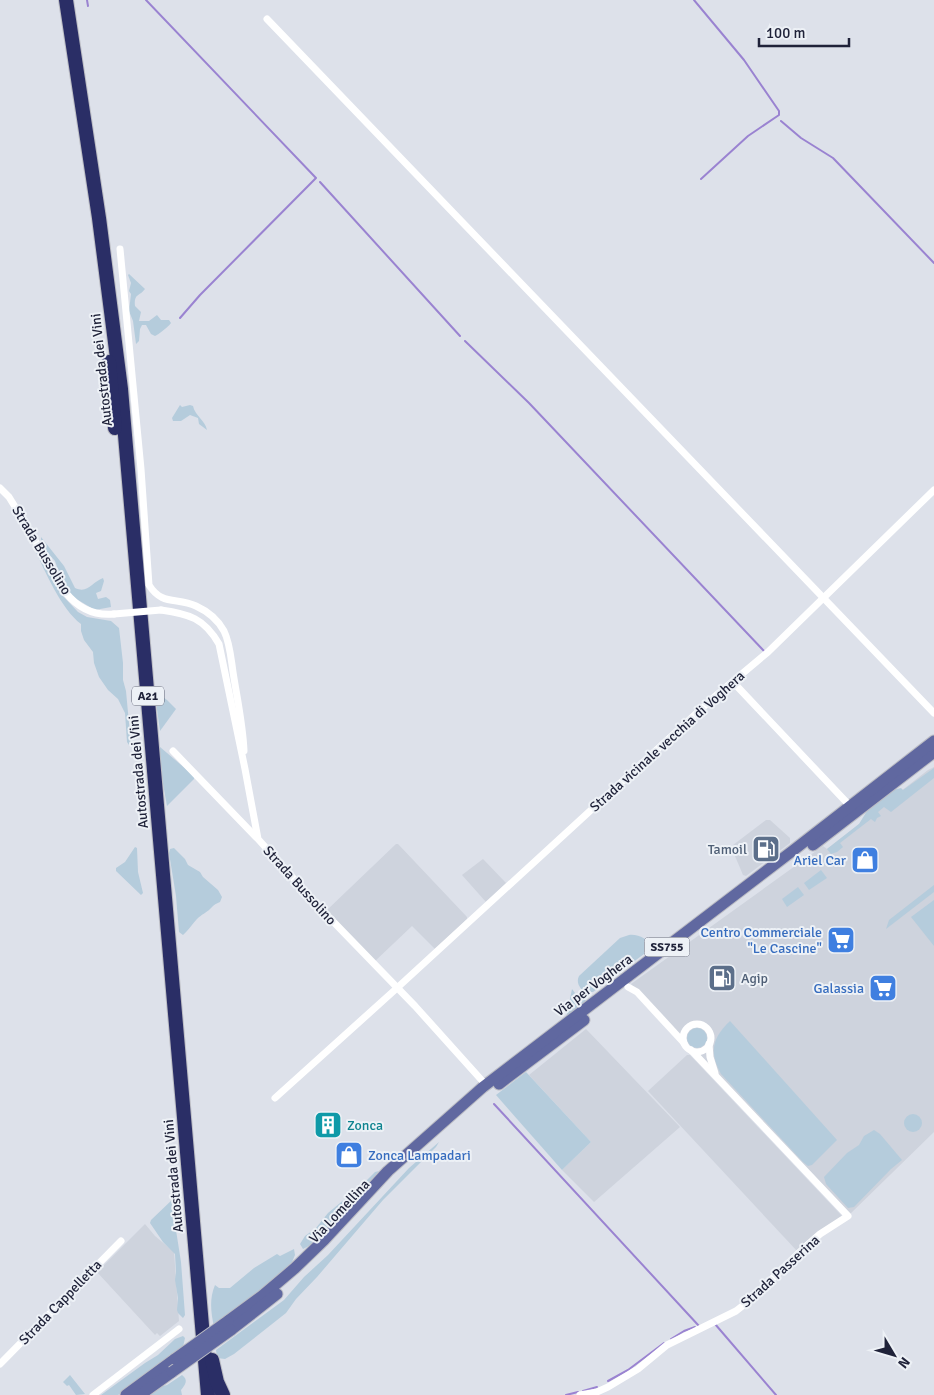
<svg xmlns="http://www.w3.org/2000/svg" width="934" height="1395" font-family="Signika,sans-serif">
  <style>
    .built { fill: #ced3dd }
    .green { fill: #b5ccdc }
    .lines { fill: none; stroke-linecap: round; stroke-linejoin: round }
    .stream { stroke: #9a83d1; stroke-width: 2 }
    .primary-casing { stroke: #bcbdc4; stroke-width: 13 }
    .highway-casing { stroke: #bcbdc4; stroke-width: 16 }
    .street { stroke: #fff; stroke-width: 7 }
    .primary { stroke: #6068a0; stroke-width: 11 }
    .highway { stroke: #2a2e66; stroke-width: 14 }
    .primary-bridge-casing { stroke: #bcbdc4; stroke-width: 13; stroke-linecap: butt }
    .street-bridge { stroke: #fff; stroke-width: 7 }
    .primary-bridge { stroke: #6068a0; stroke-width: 11 }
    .labels { text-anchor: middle; stroke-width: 4; stroke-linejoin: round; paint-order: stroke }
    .shield { fill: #edf1f6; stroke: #5d6072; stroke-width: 1 }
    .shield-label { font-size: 12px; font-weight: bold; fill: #1f2239 }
    .street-label { font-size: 14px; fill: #1f2239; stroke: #edf1f6 }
    .service-label { font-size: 14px; fill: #4e5e75; stroke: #edf1f6; text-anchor: end }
    .shop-label { font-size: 14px; fill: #366cbe; stroke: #edf1f6; text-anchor: end }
    .culture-label { font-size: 14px; fill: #0d838f; stroke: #edf1f6; text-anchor: start }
  </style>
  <rect width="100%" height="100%" fill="#dde1ea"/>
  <g class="built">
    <path d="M934,767V1132L848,1216L631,984L823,846L827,849L928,770Z"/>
    <path d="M766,820H770L790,838V843L746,876L743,875L732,849L733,845Z"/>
    <path d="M396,844H398L467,917V919L435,949L412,926L374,962L326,911Z"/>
    <path d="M483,859L506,883L486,902L462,875Z"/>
    <path d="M586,1029L680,1127L594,1202L562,1170L591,1142L529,1075Z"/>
    <path d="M687,1055H690L842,1216L797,1251L648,1091Z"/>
    <path d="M145,1224L155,1236L174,1252L179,1321L160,1336L157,1333L155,1335L97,1272Z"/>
  </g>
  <g class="green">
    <path d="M129,274L145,289C139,297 134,293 135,306L141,312L139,321H149L157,315L161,320H169L171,323C169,326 158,335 155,336L151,334L146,325H142L140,329L139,341L136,344L133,321L129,311L131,294L129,291L131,283L128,275Z"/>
    <path d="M180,405L182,407L190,405L193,406C195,416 205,420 207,430L199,424L198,418L190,415L181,421H173L172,418Z"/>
    <path d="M41,537L64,566L75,588C88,594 92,582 103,578L104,581L101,591L96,593L98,599L106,597L110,600L111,607L95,610L73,597L63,584L55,561L41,545Z"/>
    <path d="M34,548L43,560L61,594L78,612L87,617L111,621L119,628L123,663V680L126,691L131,745H129L127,742L125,713L118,699L108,690L99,677L94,663L93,652L84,640L81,631V624C61,609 45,571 34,548Z"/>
    <path d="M156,692L167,700L176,709L160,731L155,695Z"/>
    <path d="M160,747L194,776V779L167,806L160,767Z"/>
    <path d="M934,768V778L891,812L884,807L878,812L881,816L877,818L875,822L871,819L840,843L843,847L837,852L831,854L827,849L859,824L870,806L889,791L901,788L903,790Z"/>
    <path d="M135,847L137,848L138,872L143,893L141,895L116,871V868L125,862Z"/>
    <path d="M174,848L185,859L188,865L200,872L203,877L218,890L222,897L220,902C215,904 214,905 210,909C207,912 201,915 197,919C192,924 189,930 183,935L179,932L176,896L169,853L170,849Z"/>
    <path d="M821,870L827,878L809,890L804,883Z"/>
    <path d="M934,885V892L886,929L889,920Z"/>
    <path d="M798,887L804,895L787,907L782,899Z"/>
    <path d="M934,900V946L911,917Z"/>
    <path d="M629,935C639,934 648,939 652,948L593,992H584C579,987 576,982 579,976L620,938Z"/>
    <path d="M572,989L578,997L587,1001L566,1018Z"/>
    <path d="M730,1021L837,1140L812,1165L808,1166L803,1162L721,1074C709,1052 712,1038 730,1021Z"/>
    <circle cx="697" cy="1038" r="10"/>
    <path d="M526,1072L591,1142L562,1170L496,1095Z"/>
    <circle cx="913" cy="1123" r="9"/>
    <path d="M874,1130L880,1134L902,1160L891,1169L854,1207L848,1208L826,1184L824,1177L847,1153L859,1145L864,1136Z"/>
    <path d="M439,1142L436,1147L383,1200L317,1277L296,1299L286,1313L234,1354L225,1359L217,1358L216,1350L284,1300L304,1277L328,1255L409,1168Z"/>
    <path d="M379,1171C369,1184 355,1194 343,1207C330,1221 322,1241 303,1249L300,1244L305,1236L316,1228L328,1213L363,1184L375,1172Z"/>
    <path d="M173,1199L171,1209L173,1211L181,1262L185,1315L183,1318L178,1313L177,1310L178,1298L175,1280L176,1272L175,1254L163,1242L150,1223L151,1220Z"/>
    <path d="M294,1249L295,1255L292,1262L259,1294L214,1327C211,1313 209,1299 215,1285L219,1288H230L254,1268L277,1254L280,1256Z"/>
    <path d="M183,1336L185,1338L183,1347L150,1370L137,1382L118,1395H101L145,1363L158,1355L175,1339Z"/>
    <path d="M70,1375L85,1394L76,1395L69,1385L67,1386L63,1382Z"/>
    <path d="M182,1375C189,1380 185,1385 181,1390L182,1395H146L159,1387L167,1385Z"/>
  </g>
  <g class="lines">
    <g class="stream">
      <path d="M87,0L88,6"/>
      <path d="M146,0L316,178L200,295L180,318"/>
      <path d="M694,0L744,60L779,111V115L748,136L701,179"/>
      <path d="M781,121L801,138L833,158L934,263"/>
      <path d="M320,182L460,336"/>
      <path d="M465,341L529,403L764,651"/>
      <path d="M494,1104L699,1326"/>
      <path d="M715,1324L776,1395"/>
      <path d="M671,1339L684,1331L695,1327"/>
      <path d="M608,1381L628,1370L664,1343"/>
      <path d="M583,1391L597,1387"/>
      <path d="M566,1395L578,1392"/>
    </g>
    <defs>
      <g id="primary">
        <path d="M813,845L934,752"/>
        <path d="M499,1084L584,1020"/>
        <path d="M228,1321L262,1296L295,1268L324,1240L388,1171L483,1087L795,849L934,741"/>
        <path d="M231,1330L277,1294"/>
        <path d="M126,1395L175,1359"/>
        <path d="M140,1395L172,1372"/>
      </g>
      <g id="highway">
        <path d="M66,0L99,218L121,389L208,1395"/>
        <path d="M109,362L115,428"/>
        <path d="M212,1360L217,1382L223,1395"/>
      </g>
    </defs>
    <use href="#primary" class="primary-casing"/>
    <use href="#highway" class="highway-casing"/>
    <g class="street">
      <path d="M267,19L934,713"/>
      <path d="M120,249L141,469L149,585C162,606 177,597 196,606C207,611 218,620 224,631C230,643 231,659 233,672C237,698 243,725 244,751"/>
      <path d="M0,488L9,497L17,510L66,593C79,609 94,616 114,614"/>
      <path d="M161,610C189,614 204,618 219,644L245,769L258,839L322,910L415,1006L486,1085"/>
      <path d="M733,682L850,806"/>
      <path d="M173,751L256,837"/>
      <path d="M628,987L637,992L684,1043"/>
      <circle cx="697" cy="1038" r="14"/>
      <path d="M709,1044L710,1057L715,1073"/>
      <path d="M275,1098L397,988L712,699L768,652L934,490"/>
      <path d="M0,1364L121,1241"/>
      <path d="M93,1395L179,1329"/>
      <path d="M580,1395L597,1392L608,1387L638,1369L667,1345L736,1311L750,1300L804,1248L820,1234L848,1216L691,1050"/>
    </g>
    <use href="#primary" class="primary"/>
    <use href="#highway" class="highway"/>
    <defs>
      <g id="primary-bridge">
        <path d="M175,1359L228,1321"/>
        <path d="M172,1372L231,1330"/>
      </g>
    </defs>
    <use href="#primary-bridge" class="primary-bridge-casing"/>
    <path class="street-bridge" d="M114,614L161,610"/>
    <use href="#primary-bridge" class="primary-bridge"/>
  </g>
  <defs>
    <symbol id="fuel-square" viewBox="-11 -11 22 22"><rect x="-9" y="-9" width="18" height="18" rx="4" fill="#5c6f8a" stroke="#edf1f6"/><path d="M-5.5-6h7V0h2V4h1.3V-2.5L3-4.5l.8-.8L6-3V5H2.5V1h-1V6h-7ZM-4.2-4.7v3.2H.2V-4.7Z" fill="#fff"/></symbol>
    <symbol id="shop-square" viewBox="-11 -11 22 22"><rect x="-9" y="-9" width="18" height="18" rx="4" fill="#3f7fe0" stroke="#edf1f6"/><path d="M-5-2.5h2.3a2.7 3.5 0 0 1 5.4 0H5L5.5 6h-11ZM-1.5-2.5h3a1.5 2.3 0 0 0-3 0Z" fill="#fff"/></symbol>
    <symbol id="supermarket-square" viewBox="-11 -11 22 22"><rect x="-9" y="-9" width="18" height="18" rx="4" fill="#3f7fe0" stroke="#edf1f6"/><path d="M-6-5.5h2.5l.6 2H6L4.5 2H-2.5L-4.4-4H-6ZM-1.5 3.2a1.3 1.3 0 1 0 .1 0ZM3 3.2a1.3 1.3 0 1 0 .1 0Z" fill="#fff"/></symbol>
    <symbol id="building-square" viewBox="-11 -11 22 22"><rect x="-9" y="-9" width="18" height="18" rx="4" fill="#0f9aa8" stroke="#edf1f6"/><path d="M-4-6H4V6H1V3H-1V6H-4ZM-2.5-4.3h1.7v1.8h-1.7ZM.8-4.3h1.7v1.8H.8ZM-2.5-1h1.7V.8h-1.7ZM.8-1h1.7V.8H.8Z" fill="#fff"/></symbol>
  </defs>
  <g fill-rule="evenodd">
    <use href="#fuel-square" x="750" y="833" width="32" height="32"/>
    <use href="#shop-square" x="849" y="844" width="32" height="32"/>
    <use href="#supermarket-square" x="825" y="924" width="32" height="32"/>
    <use href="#fuel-square" x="706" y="962" width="32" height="32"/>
    <use href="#supermarket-square" x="867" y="972" width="32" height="32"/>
    <use href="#building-square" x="312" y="1109" width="32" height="32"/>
    <use href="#shop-square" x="333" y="1139" width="32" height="32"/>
  </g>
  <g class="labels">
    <g class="shield">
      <rect x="132" y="686.5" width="32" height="19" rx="4"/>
      <rect x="644.5" y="937.5" width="45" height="19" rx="4"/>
    </g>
    <g class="shield-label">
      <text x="148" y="700">A21</text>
      <text x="667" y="951">SS755</text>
    </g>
    <g class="street-label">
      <text transform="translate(101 370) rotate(-96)" y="5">Autostrada dei Vini</text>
      <text transform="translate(42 550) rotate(59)" y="5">Strada Bussolino</text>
      <text transform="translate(667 741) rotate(-42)" y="5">Strada vicinale vecchia di Voghera</text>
      <text transform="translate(138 772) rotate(-95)" y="5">Autostrada dei Vini</text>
      <text transform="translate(300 885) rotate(48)" y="5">Strada Bussolino</text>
      <text transform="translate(593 985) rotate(-37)" y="5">Via per Voghera</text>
      <text transform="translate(173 1176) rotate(-95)" y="5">Autostrada dei Vini</text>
      <text transform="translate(339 1211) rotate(-47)" y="5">Via Lomellina</text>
      <text transform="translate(780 1271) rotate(-42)" y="5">Strada Passerina</text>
      <text transform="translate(60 1302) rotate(-46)" y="5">Strada Cappelletta</text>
    </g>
    <g class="service-label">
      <text x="747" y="854">Tamoil</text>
      <text x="741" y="983" text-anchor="start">Agip</text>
    </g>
    <g class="shop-label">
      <text x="846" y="865">Ariel Car</text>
      <text x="822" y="937">Centro Commerciale<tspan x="822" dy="16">"Le Cascine"</tspan></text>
      <text x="864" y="993">Galassia</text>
      <text x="368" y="1160" text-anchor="start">Zonca Lampadari</text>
    </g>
    <g class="culture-label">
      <text x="347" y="1130">Zonca</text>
    </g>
  </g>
  <g transform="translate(894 1355) rotate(128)" stroke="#edf1f6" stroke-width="4" paint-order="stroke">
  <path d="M0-4L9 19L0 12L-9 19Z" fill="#1f2239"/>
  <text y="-8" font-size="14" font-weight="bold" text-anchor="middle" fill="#1f2239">N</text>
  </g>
  <path d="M759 38v8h90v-8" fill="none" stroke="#1f2239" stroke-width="2.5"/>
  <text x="766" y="38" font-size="15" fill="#1f2239" stroke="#edf1f6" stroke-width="4" paint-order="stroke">100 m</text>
</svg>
